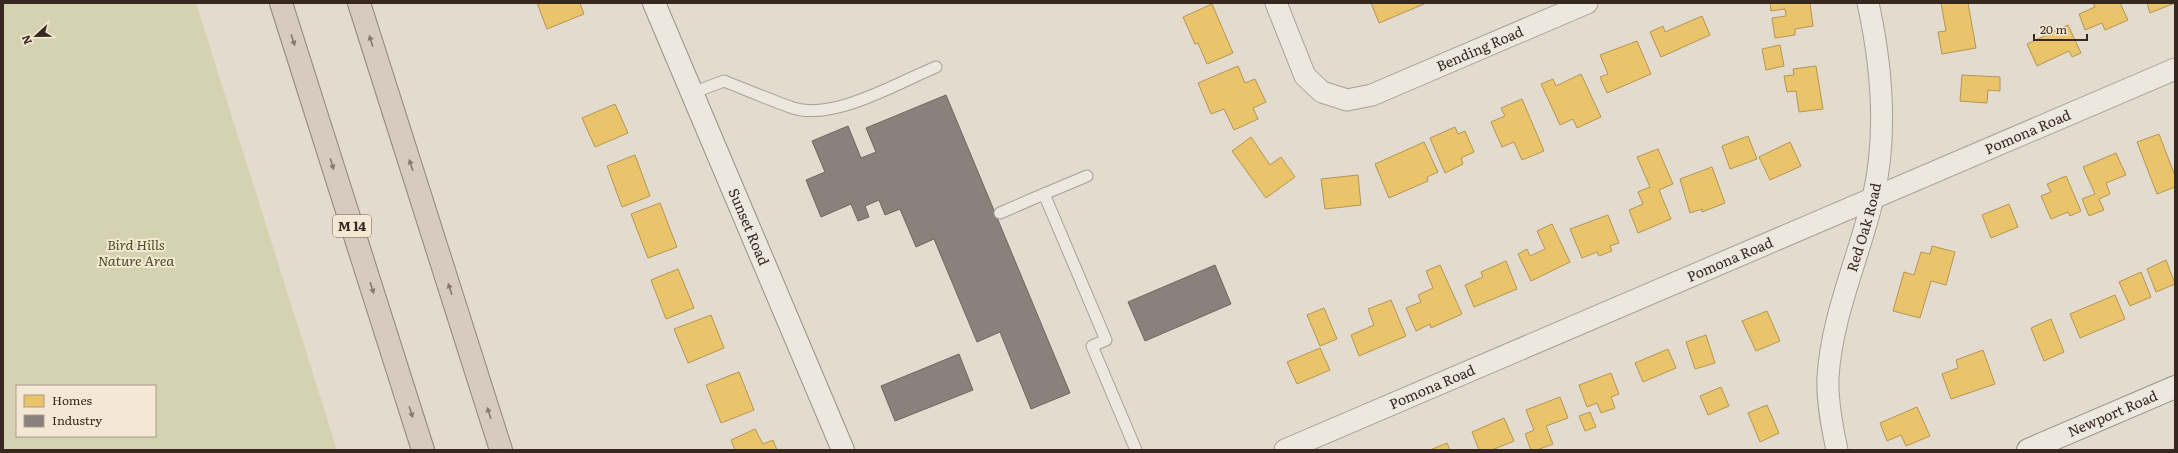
<svg xmlns="http://www.w3.org/2000/svg" width="2178" height="453" font-family="Literata,serif">
  <style>
    .green { fill: #d4d2b1; fill-rule: evenodd }
    .homes { fill: #e9c46a; stroke: #b49554 }
    .industry { fill: #8a817c; stroke: #716660 }
    .lines { fill: none; stroke-linecap: round; stroke-linejoin: round }
    .lane-casing { stroke: #a8a097; stroke-width: 13 }
    .street-casing { stroke: #a8a097; stroke-width: 23 }
    .secondary-casing { stroke: #989086; stroke-width: 24 }
    .highway-casing { stroke: #8e867e; stroke-width: 24 }
    .lane { stroke: #ece7df; stroke-width: 11 }
    .street { stroke: #ece7df; stroke-width: 21 }
    .secondary { stroke: #ece7df; stroke-width: 22 }
    .highway { stroke: #d6cbbe; stroke-width: 22 }
    .oneway { fill: #867a6e }
    .labels { text-anchor: middle; stroke-width: 4; stroke-linejoin: round; paint-order: stroke }
    .shield { fill: #f4e8d4; stroke: #706255; stroke-width: 1 }
    .shield-label { font-size: 13px; font-weight: bold; fill: #37281f }
    .street-label { font-size: 14px; fill: #37281f; stroke: #f4e8d4 }
    .park-label { font-size: 14px; font-style: italic; fill: #4b5226; stroke: #f4e8d4 }
  </style>
  <rect width="100%" height="100%" fill="#e3dbce"/>
  <path class="green" d="M3,3H196L337,450H3ZM17,386H155V436H17Z"/>
  <g class="homes">
    <path d="M537,3H580L584,14L547,29Z"/>
    <path d="M1371,3H1424V4L1379,23Z"/>
    <path d="M1770,3H1810L1813,26L1795,29V35L1775,38L1772,18L1786,16L1785,9L1771,11Z"/>
    <path d="M1941,3H1968L1976,48L1942,54L1938,32L1946,31Z"/>
    <path d="M2093,3H2120L2128,20L2105,30L2102,23L2085,30L2079,14L2095,7Z"/>
    <path d="M2147,3H2175L2150,13Z"/>
    <path d="M1212,4L1233,53L1207,64L1198,43L1195,44L1183,17Z"/>
    <path d="M1702,16L1710,35L1661,57L1650,32L1663,26L1665,32Z"/>
    <path d="M2068,25L2081,53L2072,57L2069,51L2037,66L2027,44Z"/>
    <path d="M1637,41L1651,74L1607,93L1600,77L1608,74L1600,55Z"/>
    <path d="M1780,45L1784,66L1766,70L1762,49Z"/>
    <path d="M1238,66L1245,83L1255,79L1266,102L1253,108L1258,119L1234,130L1224,109L1211,114L1198,83Z"/>
    <path d="M1816,66L1823,109L1799,112L1796,91L1787,92L1784,76L1794,75L1793,69Z"/>
    <path d="M1581,74L1601,117L1577,128L1573,119L1560,125L1541,84L1553,79L1556,86Z"/>
    <path d="M1962,75L2000,77V91L1988,90L1987,103L1960,101Z"/>
    <path d="M1522,99L1544,151L1522,160L1514,142L1502,147L1491,122L1505,116L1501,108Z"/>
    <path d="M615,104L628,133L595,147L582,118Z"/>
    <path d="M1455,127L1458,134L1465,131L1474,152L1461,158L1463,164L1445,173L1430,138Z"/>
    <path d="M2159,134L2175,176V187L2157,194L2137,142Z"/>
    <path d="M1748,136L1757,159L1730,169L1722,146Z"/>
    <path d="M1251,137L1270,165L1281,157L1295,177L1266,198L1232,151Z"/>
    <path d="M1424,142L1438,172L1427,177L1428,181L1389,198L1375,164Z"/>
    <path d="M1790,142L1801,166L1770,180L1759,157Z"/>
    <path d="M1658,149L1673,184L1659,190L1671,219L1638,233L1629,210L1643,204L1638,192L1650,187L1637,157Z"/>
    <path d="M2116,153L2126,175L2106,183L2110,194L2099,199L2104,210L2089,216L2082,199L2095,194L2083,167Z"/>
    <path d="M635,155L650,196L622,207L607,166Z"/>
    <path d="M1712,167L1725,203L1702,212V209L1690,213L1680,179Z"/>
    <path d="M1358,175L1361,205L1325,209L1321,179Z"/>
    <path d="M2066,176L2081,211L2070,216L2068,212L2051,219L2041,196L2051,192L2047,184Z"/>
    <path d="M660,203L677,247L648,258L631,214Z"/>
    <path d="M2009,204L2018,227L1991,238L1982,215Z"/>
    <path d="M1608,215L1619,243L1610,246L1612,251L1599,256L1597,252L1582,258L1570,229Z"/>
    <path d="M1552,224L1570,262L1531,281L1518,254L1527,249L1530,256L1545,249L1537,231Z"/>
    <path d="M1932,246L1955,252L1946,285L1931,281L1920,318L1893,311L1904,272L1914,275L1921,252L1930,254Z"/>
    <path d="M2166,260L2175,284L2156,292L2147,269Z"/>
    <path d="M1506,261L1517,289L1474,307L1465,285L1483,277L1481,272Z"/>
    <path d="M1440,265L1462,314L1431,328L1430,324L1416,331L1406,308L1421,302L1418,295L1433,288L1426,271Z"/>
    <path d="M678,269L694,308L666,319L651,280Z"/>
    <path d="M2141,272L2151,297L2130,306L2119,282Z"/>
    <path d="M2115,295L2125,319L2080,338L2070,314Z"/>
    <path d="M1391,300L1406,336L1359,356L1351,335L1374,325L1368,309Z"/>
    <path d="M1324,308L1337,339L1320,346L1307,315Z"/>
    <path d="M1767,311L1780,341L1756,351L1742,321Z"/>
    <path d="M711,315L724,348L688,363L674,329Z"/>
    <path d="M2051,319L2064,352L2044,361L2031,328Z"/>
    <path d="M1706,335L1715,363L1695,369L1686,342Z"/>
    <path d="M1320,348L1330,370L1297,384L1287,362Z"/>
    <path d="M1668,349L1676,368L1643,382L1635,363Z"/>
    <path d="M1983,350L1995,384L1951,399L1942,374L1958,368L1956,360Z"/>
    <path d="M739,372L754,410L721,423L706,385Z"/>
    <path d="M1611,373L1619,394L1611,397L1615,408L1601,413L1597,403L1587,407L1579,385Z"/>
    <path d="M1721,387L1729,406L1708,415L1700,396Z"/>
    <path d="M1560,397L1568,418L1546,426L1553,444L1537,450H1531L1525,434L1534,430L1526,410Z"/>
    <path d="M1767,405L1779,433L1760,442L1748,413Z"/>
    <path d="M1917,407L1930,436L1906,446L1901,435L1887,441L1880,423Z"/>
    <path d="M1590,412L1596,427L1585,431L1579,416Z"/>
    <path d="M1504,418L1514,441L1492,450H1479L1472,432Z"/>
    <path d="M755,429L763,444L773,440L777,450H735L731,440Z"/>
    <path d="M1447,443L1450,450H1430Z"/>
  </g>
  <g class="industry">
    <path d="M946,95L1070,393L1031,409L1000,332L977,342L934,239L916,247L900,209L885,215L879,200L865,206L869,217L858,221L851,204L821,217L806,180L825,172L812,141L848,126L861,158L876,152L866,128Z"/>
    <path d="M1215,265L1231,304L1145,341L1128,302Z"/>
    <path d="M959,354L973,390L895,421L881,386Z"/>
  </g>
  <g class="lines">
    <defs>
      <g id="lane">
        <path d="M692,93L724,81C747,90 770,100 793,108C834,121 897,83 936,67"/>
        <path d="M1087,176L1044,194L1106,340L1092,346L1136,450"/>
        <path d="M1000,213L1044,194"/>
      </g>
      <g id="street">
        <path id="s1" d="M1276,3L1305,76L1322,92L1347,100L1372,95L1587,3"/>
        <path id="s2" d="M1285,450L2175,69"/>
        <path id="s3" d="M1837,450C1832,427 1827,402 1828,378C1831,318 1859,257 1873,198C1888,134 1882,67 1868,3"/>
      </g>
      <g id="secondary">
        <path id="s4" d="M654,3L843,450"/>
        <path id="s5" d="M2028,450L2175,387"/>
      </g>
      <g id="highway">
        <path d="M281,3L423,450"/>
        <path d="M359,3L501,450"/>
      </g>
    </defs>
    <use href="#lane" class="lane-casing"/>
    <use href="#street" class="street-casing"/>
    <use href="#secondary" class="secondary-casing"/>
    <use href="#highway" class="highway-casing"/>
    <use href="#lane" class="lane"/>
    <use href="#street" class="street"/>
    <use href="#secondary" class="secondary"/>
    <use href="#highway" class="highway"/>
  </g>
  <defs><path id="oneway-solid" d="M-6-.8H1V-3.2L6.5 0L1 3.2V.8H-6Z"/></defs>
  <g class="oneway">
    <use href="#oneway-solid" transform="translate(293 40) rotate(72)"/>
    <use href="#oneway-solid" transform="translate(371 41) rotate(-108)"/>
    <use href="#oneway-solid" transform="translate(332 164) rotate(72)"/>
    <use href="#oneway-solid" transform="translate(411 165) rotate(-108)"/>
    <use href="#oneway-solid" transform="translate(372 288) rotate(72)"/>
    <use href="#oneway-solid" transform="translate(450 289) rotate(-108)"/>
    <use href="#oneway-solid" transform="translate(411 412) rotate(72)"/>
    <use href="#oneway-solid" transform="translate(489 413) rotate(-108)"/>
  </g>
  <g class="labels">
    <rect class="shield" x="333" y="215" width="38" height="22" rx="3"/>
    <g class="shield-label">
      <text x="352" y="231">M 14</text>
    </g>
    <g class="street-label">
      <text dy="5" stroke="none"><textPath href="#s1" startOffset="271">Bending Road</textPath></text>
      <text dy="5" stroke="none"><textPath href="#s2" startOffset="808">Pomona Road</textPath></text>
      <text dy="5" stroke="none"><textPath href="#s4" startOffset="243">Sunset Road</textPath></text>
      <text dy="5" stroke="none"><textPath href="#s3" startOffset="228">Red Oak Road</textPath></text>
      <text dy="5" stroke="none"><textPath href="#s2" startOffset="484">Pomona Road</textPath></text>
      <text dy="5" stroke="none"><textPath href="#s2" startOffset="160">Pomona Road</textPath></text>
      <text dy="5" stroke="none"><textPath href="#s5" startOffset="92">Newport Road</textPath></text>
    </g>
    <g class="park-label">
      <text x="136" y="250">Bird Hills<tspan x="136" dy="16">Nature Area</tspan></text>
    </g>
  </g>
  <rect width="2178" height="453" fill="none" stroke="#37281f" stroke-width="8"/>
  <rect x="16" y="385" width="140" height="52" fill="#f4e8d4" stroke="#a89b8c"/>
  <rect x="24" y="395" width="20" height="12" fill="#e9c46a" stroke="#a89b8c"/>
  <text x="52" y="405" font-size="12" fill="#37281f">Homes</text>
  <rect x="24" y="415" width="20" height="12" fill="#8a817c" stroke="#a89b8c"/>
  <text x="52" y="425" font-size="12" fill="#37281f">Industry</text>
  <g transform="translate(36 36) rotate(248)" stroke="#f4e8d4" stroke-width="3" paint-order="stroke">
  <path d="M0-3L7 15L0 10L-7 15Z" fill="#37281f"/>
  <text y="-6" font-size="11" font-weight="bold" text-anchor="middle" fill="#37281f">N</text>
  </g>
  <path d="M2034 34v6h53v-6" fill="none" stroke="#37281f" stroke-width="2"/>
  <text x="2040" y="34" font-size="12" fill="#37281f" stroke="#f4e8d4" stroke-width="3" paint-order="stroke">20 m</text>
</svg>
